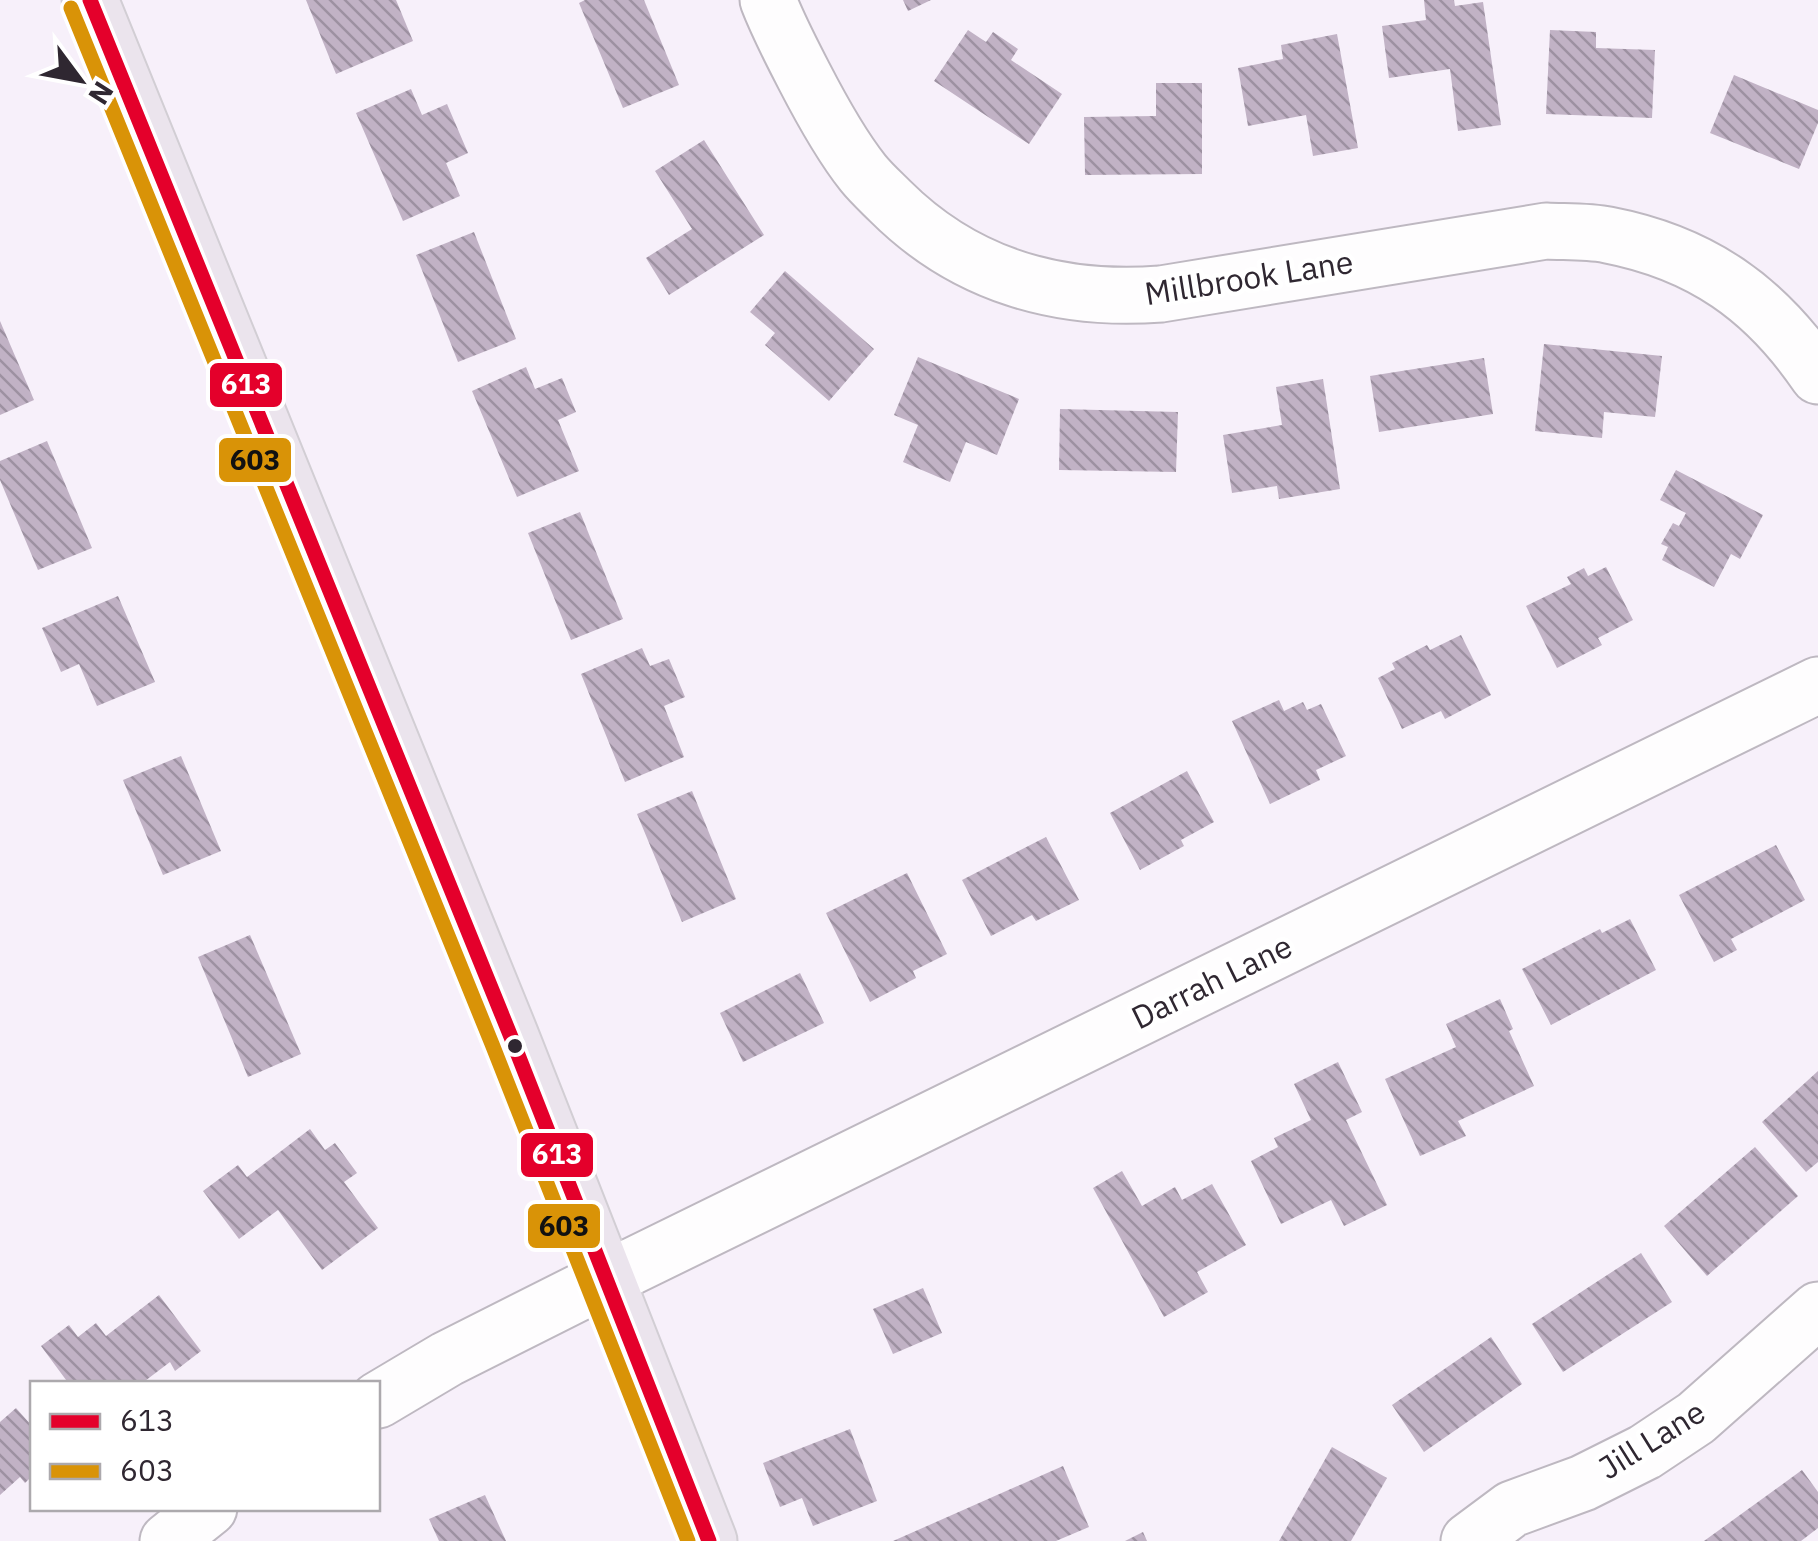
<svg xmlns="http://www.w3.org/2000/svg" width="1818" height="1541" font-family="'IBM Plex Sans',sans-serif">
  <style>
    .building { fill: url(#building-back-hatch) }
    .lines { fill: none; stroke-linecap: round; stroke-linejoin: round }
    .minor-casing { stroke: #beb8c1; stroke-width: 59 }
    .major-casing { stroke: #d2ced4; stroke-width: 59 }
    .minor { stroke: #fefdfe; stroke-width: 55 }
    .major { stroke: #ebe4ed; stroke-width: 55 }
    .bus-1-casing { stroke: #fff; stroke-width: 22 }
    .bus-2-casing { stroke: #fff; stroke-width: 22 }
    .bus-1 { stroke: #e4002b; stroke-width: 15 }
    .bus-2 { stroke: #d99307; stroke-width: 15 }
    .bus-dot { fill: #2f2731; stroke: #fff; stroke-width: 4 }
    .labels { text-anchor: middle; stroke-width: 9; stroke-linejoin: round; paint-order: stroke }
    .street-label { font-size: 32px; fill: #2f2731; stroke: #fff }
    .line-badge { stroke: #fff; stroke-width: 4 }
    .badge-label { font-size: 28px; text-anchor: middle; font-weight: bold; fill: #fff }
    .pale-badge-label { font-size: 28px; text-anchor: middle; font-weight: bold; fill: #111 }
  </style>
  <defs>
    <pattern id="building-back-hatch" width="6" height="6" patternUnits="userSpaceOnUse" patternTransform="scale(2.5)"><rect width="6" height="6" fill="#c1b2c5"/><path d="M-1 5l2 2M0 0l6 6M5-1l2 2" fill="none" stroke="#9d91a1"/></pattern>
  </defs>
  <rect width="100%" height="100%" fill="#f7f0fa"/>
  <g class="building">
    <path d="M306,0H396L413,41L336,74Z"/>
    <path d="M585,0H644L679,85L623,108L579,3Z"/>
    <path d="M903,0H931L908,11Z"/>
    <path d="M1424,0H1454L1455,6L1483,2L1501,125L1458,131L1450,69L1389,78L1382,26L1426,20Z"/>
    <path d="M968,30L986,42L993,32L1018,49L1011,60L1062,94L1029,144L934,81Z"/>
    <path d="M1550,30L1596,32V48L1655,50L1652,118L1546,114Z"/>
    <path d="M1337,34L1358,148L1313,156L1306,115L1248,126L1238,68L1283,59L1281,45Z"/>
    <path d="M1734,75L1818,110V123L1799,169L1710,133Z"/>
    <path d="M1156,83H1202V174L1085,175L1084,117L1156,116Z"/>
    <path d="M411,89L422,115L447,104L468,153L446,163L460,196L403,221L356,113Z"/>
    <path d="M704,140L764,235L669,295L646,258L692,229L655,171Z"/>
    <path d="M474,232L516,339L458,362L416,255Z"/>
    <path d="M785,271L874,349L829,401L765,345L775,333L750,312Z"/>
    <path d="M0,321L34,400L0,415Z"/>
    <path d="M1544,344L1662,356L1655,417L1604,412L1602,438L1535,431Z"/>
    <path d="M918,357L1019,399L997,455L966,442L950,482L903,462L918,425L894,415Z"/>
    <path d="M1484,358L1493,414L1379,432L1370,376Z"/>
    <path d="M526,367L535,389L562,378L576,412L558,420L579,471L517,497L472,391Z"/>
    <path d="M1323,379L1340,489L1279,499L1277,486L1232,493L1223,435L1282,425L1276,387Z"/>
    <path d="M1060,409L1178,412L1176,472L1059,470Z"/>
    <path d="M47,441L92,548L38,570L0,480V461Z"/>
    <path d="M1676,470L1763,515L1740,559L1731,554L1714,587L1662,560L1668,547L1661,544L1673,523L1679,526L1686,513L1660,500Z"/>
    <path d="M580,512L623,619L571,640L528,533Z"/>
    <path d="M1606,567L1633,620L1598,638L1602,645L1557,668L1526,606L1571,584L1567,577L1584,568L1588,576Z"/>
    <path d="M118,596L155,682L97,706L79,664L61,672L42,628Z"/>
    <path d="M1461,635L1491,695L1445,719L1441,711L1402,729L1378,678L1395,669L1392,663L1427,645L1430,650Z"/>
    <path d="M642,648L650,666L669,659L685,697L664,706L684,757L625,782L581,674Z"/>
    <path d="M1279,700L1284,711L1303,702L1307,710L1321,704L1346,756L1316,770L1320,780L1270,804L1232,721Z"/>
    <path d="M181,756L221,851L163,875L123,780Z"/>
    <path d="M1187,771L1214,822L1181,840L1184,846L1140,870L1110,813Z"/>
    <path d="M692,791L736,899L682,922L637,814Z"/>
    <path d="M1046,837L1079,900L1036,921L1032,915L991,936L962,880Z"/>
    <path d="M1776,845L1805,900L1731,939L1737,950L1714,962L1679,895Z"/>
    <path d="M907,873L947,954L913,971L916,978L870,1002L826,913Z"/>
    <path d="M1630,919L1656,970L1551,1025L1522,969L1600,929L1602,933Z"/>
    <path d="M250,935L301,1054L248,1077L198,957Z"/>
    <path d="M800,973L824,1023L743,1062L720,1013Z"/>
    <path d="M1500,999L1513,1029L1509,1031L1534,1086L1458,1121L1466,1136L1420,1156L1385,1079L1456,1047L1446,1024Z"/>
    <path d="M1338,1062L1362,1112L1346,1120L1387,1205L1344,1226L1331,1200L1281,1224L1251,1161L1278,1147L1274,1138L1311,1120L1294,1084Z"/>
    <path d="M1818,1071V1162L1806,1172L1762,1122Z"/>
    <path d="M310,1129L325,1150L335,1143L357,1173L344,1182L378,1228L322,1270L278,1210L239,1239L203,1191L238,1165L247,1177Z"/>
    <path d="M1755,1147L1798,1196L1707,1276L1664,1226Z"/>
    <path d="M1122,1171L1142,1206L1175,1187L1182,1200L1212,1184L1246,1245L1197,1272L1208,1292L1164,1317L1093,1188Z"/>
    <path d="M1641,1253L1672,1302L1563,1372L1532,1324Z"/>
    <path d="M923,1288L942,1333L893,1354L873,1309Z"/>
    <path d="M159,1295L201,1351L175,1371L170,1362L141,1384H69L41,1346L69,1325L78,1337L96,1323L106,1336Z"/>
    <path d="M1491,1337L1522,1384L1424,1452L1392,1405Z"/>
    <path d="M16,1408L32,1426V1476L25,1483L20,1477L0,1495V1422Z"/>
    <path d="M850,1429L877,1501L813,1526L802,1498L780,1507L763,1463Z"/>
    <path d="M1332,1447L1387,1478L1351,1541H1279Z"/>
    <path d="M1063,1466L1089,1527L1056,1541H893Z"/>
    <path d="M1802,1470L1818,1492V1528L1801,1541H1704Z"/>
    <path d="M485,1495L506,1541H439L429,1519Z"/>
    <path d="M1143,1532L1147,1541H1125Z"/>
  </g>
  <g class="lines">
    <defs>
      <g id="minor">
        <path d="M768,0C778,26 791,51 804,76C821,109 840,144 863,173C871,183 881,192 890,201C964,275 1058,302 1161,294L1546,231C1566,232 1588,231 1608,235C1701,253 1765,298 1818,376"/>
        <path d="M378,1400L447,1359L606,1279L1818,685"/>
        <path d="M168,1541L209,1508"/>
        <path d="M1469,1541L1512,1509L1583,1483L1645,1452L1696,1418L1818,1310"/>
      </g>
      <path id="major" d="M90,0L511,1037L709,1541"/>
    </defs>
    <use href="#minor" class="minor-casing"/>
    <use href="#major" class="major-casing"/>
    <use href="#minor" class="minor"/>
    <use href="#major" class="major"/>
    <defs>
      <path id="bus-1" d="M90,0L511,1037L709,1541"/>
      <path id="bus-2" d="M71,8L492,1044L688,1541"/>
    </defs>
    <use href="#bus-1" class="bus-1-casing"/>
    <use href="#bus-2" class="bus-2-casing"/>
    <use href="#bus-1" class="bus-1"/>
    <use href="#bus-2" class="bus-2"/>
  </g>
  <circle class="bus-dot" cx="515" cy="1046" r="9"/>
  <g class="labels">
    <g class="street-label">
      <text transform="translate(1249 278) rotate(-9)" y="11">Millbrook Lane</text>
      <text transform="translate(1212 982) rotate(-26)" y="11">Darrah Lane</text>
      <text transform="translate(1652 1440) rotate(-32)" y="11">Jill Lane</text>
    </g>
  </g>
  <g class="line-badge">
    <rect x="208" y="361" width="76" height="48" rx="10" fill="#e4002b"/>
    <rect x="217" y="436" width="76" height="48" rx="10" fill="#d99307"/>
    <rect x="519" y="1131" width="76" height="48" rx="10" fill="#e4002b"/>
    <rect x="526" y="1202" width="76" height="48" rx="10" fill="#d99307"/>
  </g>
  <g class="badge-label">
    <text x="246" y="394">613</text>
    <text x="557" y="1164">613</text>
  </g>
  <g class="pale-badge-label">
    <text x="255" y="470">603</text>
    <text x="564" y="1236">603</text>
  </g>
  <rect x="30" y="1381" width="350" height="130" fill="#ffffff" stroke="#aca9ad" stroke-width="2.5"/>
  <rect x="50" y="1414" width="50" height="15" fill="#e4002b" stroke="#aca9ad" stroke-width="2.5"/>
  <text x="120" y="1431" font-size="30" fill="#2f2731">613</text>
  <rect x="50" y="1464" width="50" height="15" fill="#d99307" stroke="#aca9ad" stroke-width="2.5"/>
  <text x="120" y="1481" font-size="30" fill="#2f2731">603</text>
  <g transform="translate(80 80) rotate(122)" stroke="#ffffff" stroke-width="8" paint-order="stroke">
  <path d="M0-8L18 38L0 25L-18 38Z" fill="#2f2731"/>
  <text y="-15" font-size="28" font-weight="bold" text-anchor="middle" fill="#2f2731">N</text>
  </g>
</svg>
